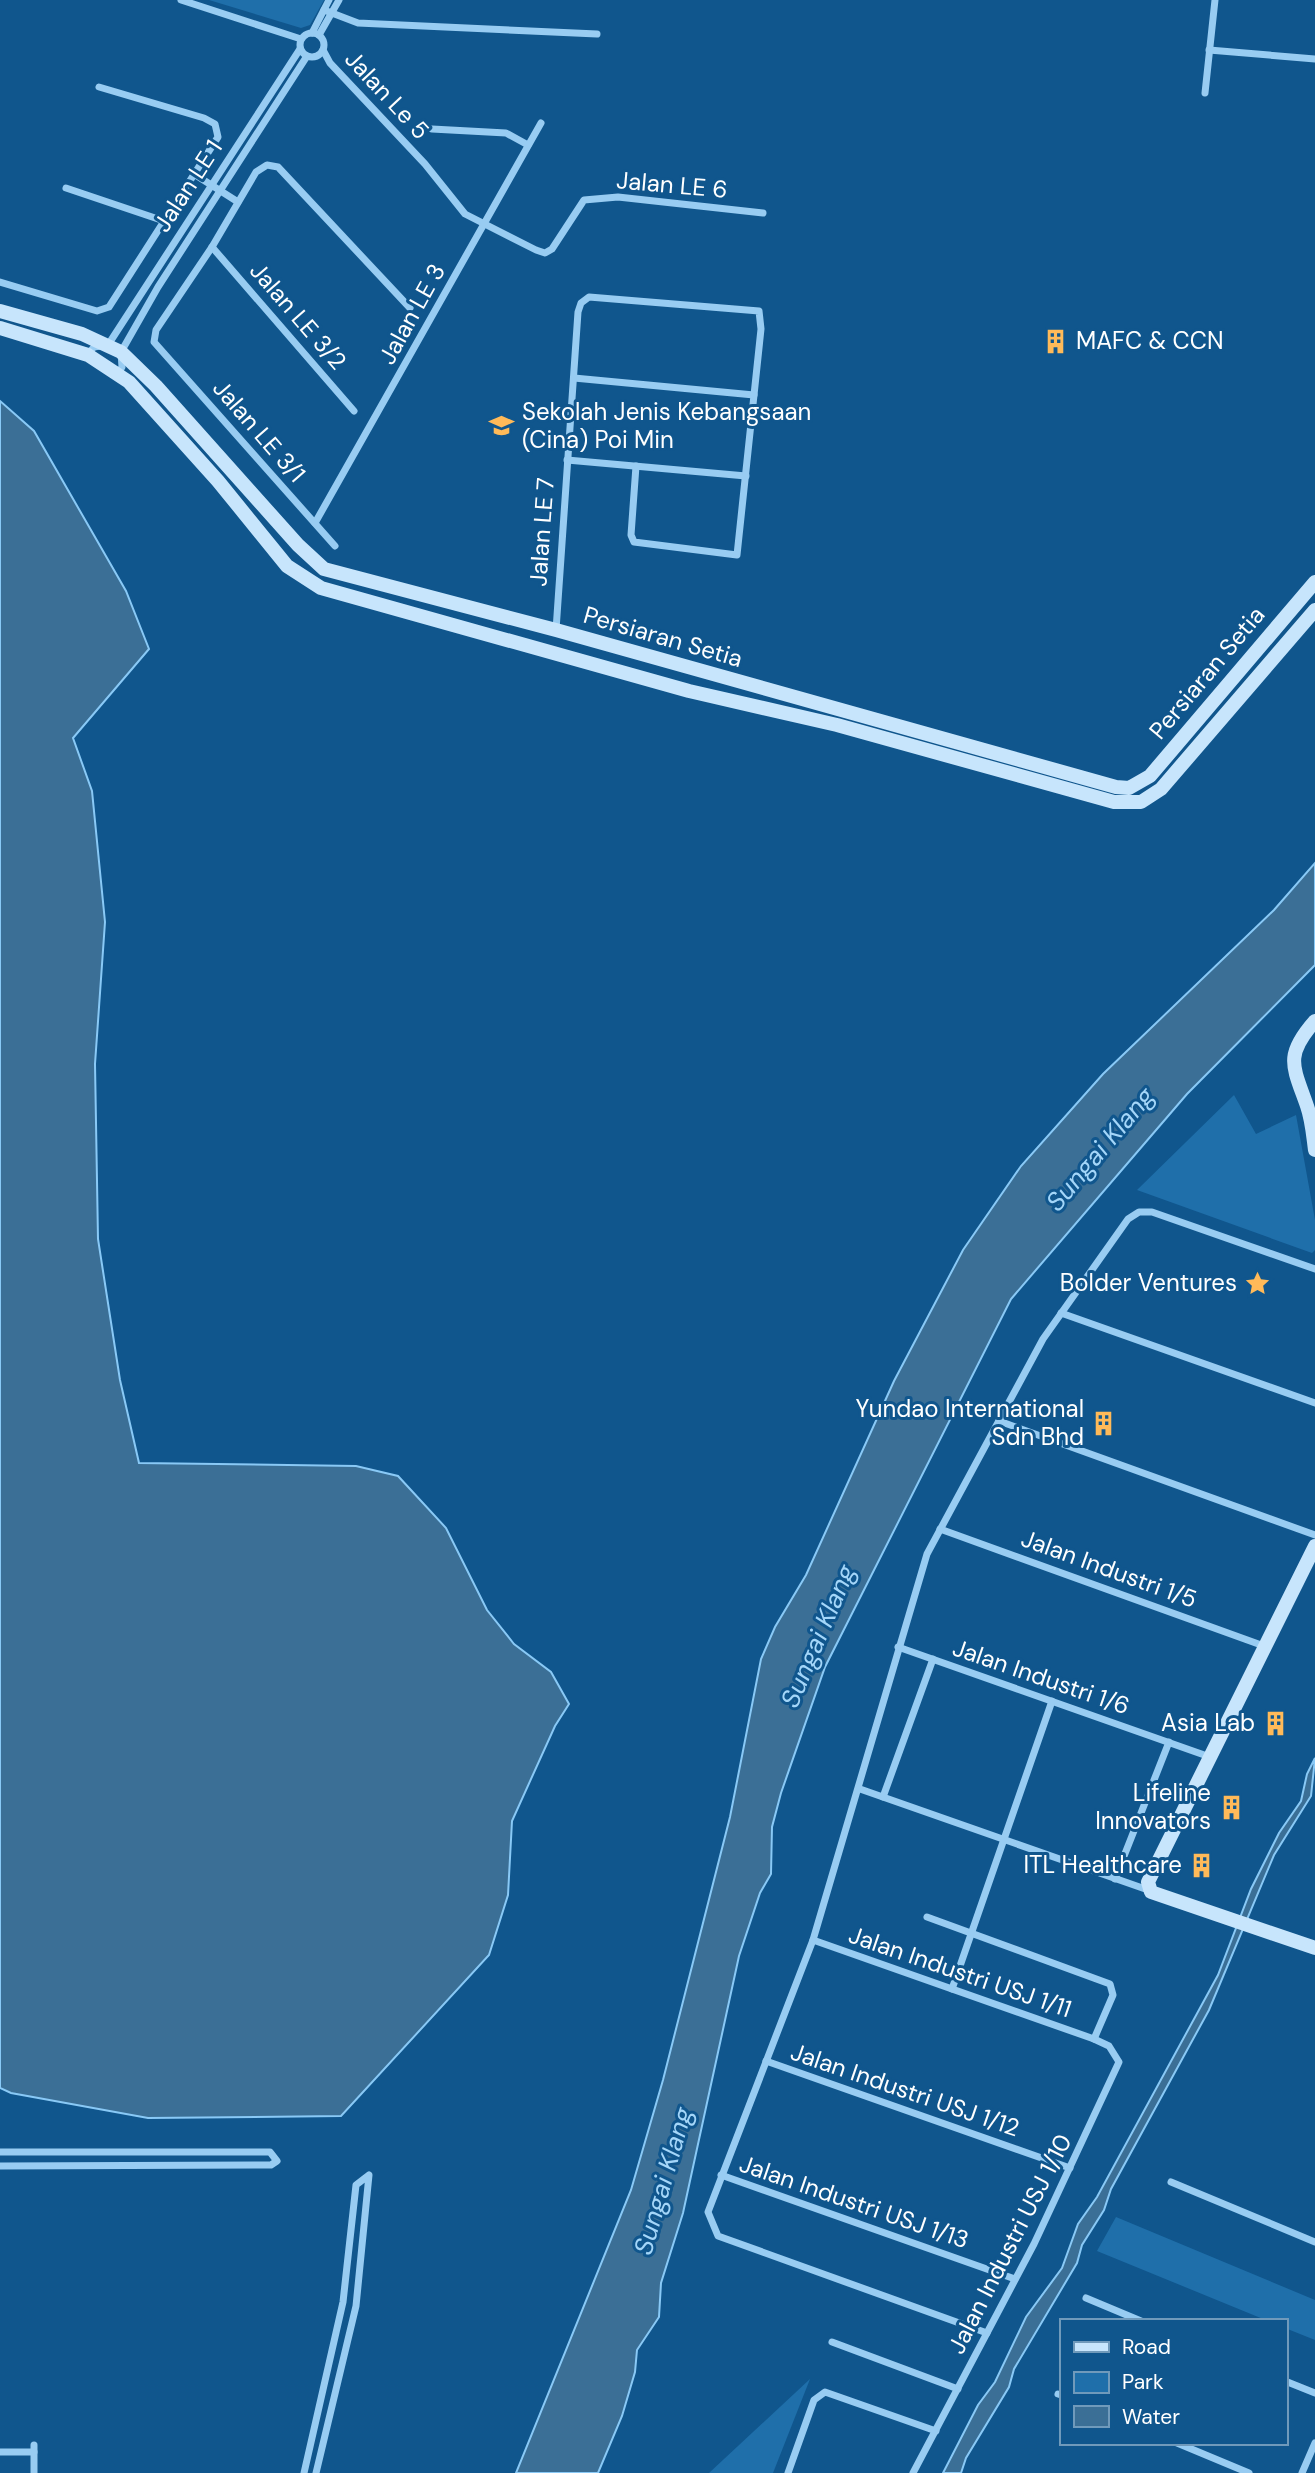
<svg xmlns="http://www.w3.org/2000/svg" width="1315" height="2473" font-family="'DM Sans',sans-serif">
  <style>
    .green { fill: #1f6faa }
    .water { fill: #3b6f96; stroke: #89c9f6; stroke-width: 2 }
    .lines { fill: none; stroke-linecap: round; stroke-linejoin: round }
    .street { stroke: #98ccf2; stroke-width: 7 }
    .secondary { stroke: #c7e5fc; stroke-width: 14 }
    .labels { text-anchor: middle; stroke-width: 6; stroke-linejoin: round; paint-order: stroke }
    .street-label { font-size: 24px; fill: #fff; stroke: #10568d }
    .poi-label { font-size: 24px; fill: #fff; stroke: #10568d; text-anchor: end }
    .water-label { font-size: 26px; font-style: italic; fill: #a4d6f9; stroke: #10568d }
  </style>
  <rect width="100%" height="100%" fill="#10568d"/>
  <g class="green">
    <path d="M209,0H324L310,25L301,28Z"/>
    <path d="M1234,1095L1256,1134L1296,1115L1315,1220V1250L1312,1253L1137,1190Z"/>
    <path d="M1116,2217L1315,2300V2340L1285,2328V2321H1268L1097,2251Z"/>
    <path d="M810,2379L773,2473H709Z"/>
  </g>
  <g class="water">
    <path d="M0,401L34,431L126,591L149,649L73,738L92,791L105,922L95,1064L98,1239L120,1380L139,1463L356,1466L398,1476L446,1528L487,1610L514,1644L551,1672L569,1704L555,1726L512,1821L508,1895L489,1955L341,2116L148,2118L11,2093L0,2088Z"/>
    <path d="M1315,863V965L1187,1094L1011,1299L825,1667L781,1793L772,1827L771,1874L760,1893L739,1956L683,2213L661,2283L659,2317L637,2350L635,2372L622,2416L598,2473H516L631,2190L663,2080L730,1817L761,1659L775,1627L806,1575L894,1381L963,1250L1021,1166L1103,1074L1274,910Z"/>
    <path d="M1315,1758L1311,1796L1274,1855L1209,2010L1111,2189L1104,2210L1082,2245L1077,2263L1014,2369L1009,2387L966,2458L961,2473H943L978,2405L995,2382L1026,2317L1062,2268L1078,2224L1097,2197L1218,1975L1251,1889L1279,1833L1301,1801L1307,1774Z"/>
  </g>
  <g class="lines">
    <g class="street">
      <path d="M181,0L301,39"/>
      <path d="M324,10L358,23L597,34"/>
      <path d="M312,33L329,0"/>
      <circle cx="312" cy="45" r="12"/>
      <path d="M319,35L339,0"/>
      <path d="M323,50L330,63L425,164L465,214L536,250L545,253L552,249L584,200L618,197L763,213"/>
      <path d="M1209,50L1315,59"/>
      <path d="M1205,93L1215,0"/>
      <path d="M432,129L506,133L528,145"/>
      <path d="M194,174L238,202"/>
      <path d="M66,188L164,221"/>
      <path d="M212,247L354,411"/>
      <path d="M0,282L97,311L109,307L218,137L215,124L204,118L99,87"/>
      <path d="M88,354L94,347L108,345L300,49"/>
      <path d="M118,374L122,367L121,352L158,287L307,56"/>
      <path d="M574,378L754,395"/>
      <path d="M567,460L746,476"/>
      <path d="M315,523L541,123"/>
      <path d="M335,546L154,342L156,330L212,247L256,172L267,165L278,167L410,308"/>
      <path d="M556,630L578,312L581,303L589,297L759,311L761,329L737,555L634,542L631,535L636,466"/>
      <path d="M1061,1313L1315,1403"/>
      <path d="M999,1421L1315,1535"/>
      <path d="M940,1529L1264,1646"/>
      <path d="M898,1647L1210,1757"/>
      <path d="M860,1789L1151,1891"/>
      <path d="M883,1797L933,1659"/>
      <path d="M1115,1879L1169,1742"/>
      <path d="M927,1917L1110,1984L1113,1995L1094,2039"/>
      <path d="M813,1940L1094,2039L1109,2046L1119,2062L1034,2244L913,2473"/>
      <path d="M952,1989L1052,1701"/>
      <path d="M766,2061L1070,2168"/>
      <path d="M0,2152H270L277,2161L271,2165L0,2166"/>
      <path d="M721,2175L1015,2279"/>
      <path d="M1171,2182L1315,2242"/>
      <path d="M1086,2298L1141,2321"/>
      <path d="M987,2333L718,2236L708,2212L813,1940L927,1554L1043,1339L1128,1219L1139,1212H1152L1315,1269"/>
      <path d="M832,2342L958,2389"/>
      <path d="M1285,2381L1315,2393"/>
      <path d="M1058,2394L1061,2395"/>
      <path d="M1177,2443L1249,2473"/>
      <path d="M34,2445V2473"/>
      <path d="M0,2452H34"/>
      <path d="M304,2473L343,2302L356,2185L369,2175L356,2306L316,2473"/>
      <path d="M788,2473L814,2400L825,2392L936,2431"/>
      <path d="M1302,2473L1315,2443"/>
    </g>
    <g class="secondary">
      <path d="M0,311L82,334L121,352L156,386L298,545L324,569L556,630L1116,787L1129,788L1150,776L1315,582"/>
      <path d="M0,328L88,355L129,382L218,481L287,566L321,588L689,691L837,725L1114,802H1141L1161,789L1315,610"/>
      <path d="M1315,1021C1284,1056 1293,1066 1307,1106C1312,1120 1313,1135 1315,1150"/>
      <path d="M1315,1546L1148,1882L1151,1892L1315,1948"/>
    </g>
  </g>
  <defs>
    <symbol id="building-bare" viewBox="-9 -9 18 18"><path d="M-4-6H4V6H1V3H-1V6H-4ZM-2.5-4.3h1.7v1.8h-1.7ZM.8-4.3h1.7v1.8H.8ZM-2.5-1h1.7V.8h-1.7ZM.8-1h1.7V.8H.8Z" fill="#ffba59" stroke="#10568d" stroke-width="2.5" paint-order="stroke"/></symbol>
    <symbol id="school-bare" viewBox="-9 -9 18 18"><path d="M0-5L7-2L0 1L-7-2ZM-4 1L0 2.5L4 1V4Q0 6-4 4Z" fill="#ffba59" stroke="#10568d" stroke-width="2.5" paint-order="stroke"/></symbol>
    <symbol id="sight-bare" viewBox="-9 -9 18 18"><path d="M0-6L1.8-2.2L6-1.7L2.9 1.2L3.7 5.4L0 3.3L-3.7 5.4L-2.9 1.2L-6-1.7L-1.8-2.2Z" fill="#ffba59" stroke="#10568d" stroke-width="2.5" paint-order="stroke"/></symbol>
  </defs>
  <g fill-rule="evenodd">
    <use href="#building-bare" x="1038" y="324" width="35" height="35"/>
    <use href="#school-bare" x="484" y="408" width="35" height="35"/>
    <use href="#sight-bare" x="1240" y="1266" width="35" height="35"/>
    <use href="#building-bare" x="1086" y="1406" width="35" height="35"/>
    <use href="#building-bare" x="1258" y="1706" width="35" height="35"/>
    <use href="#building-bare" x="1214" y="1790" width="35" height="35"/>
    <use href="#building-bare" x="1184" y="1848" width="35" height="35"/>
  </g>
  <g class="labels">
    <g class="street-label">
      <text transform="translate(387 95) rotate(47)" y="8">Jalan Le 5</text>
      <text transform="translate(672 185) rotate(5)" y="8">Jalan LE 6</text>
      <text transform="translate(188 186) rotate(-57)" y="8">Jalan LE 1</text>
      <text transform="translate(412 314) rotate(-61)" y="8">Jalan LE 3</text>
      <text transform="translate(298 316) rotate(49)" y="8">Jalan LE 3/2</text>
      <text transform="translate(259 431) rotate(49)" y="8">Jalan LE 3/1</text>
      <text transform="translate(542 532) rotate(-86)" y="8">Jalan LE 7</text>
      <text transform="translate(663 637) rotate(16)" y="8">Persiaran Setia</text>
      <text transform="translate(1207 673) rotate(-50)" y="8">Persiaran Setia</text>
      <text transform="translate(1109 1569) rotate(20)" y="8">Jalan Industri 1/5</text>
      <text transform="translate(1041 1677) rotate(19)" y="8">Jalan Industri 1/6</text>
      <text transform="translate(960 1972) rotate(19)" y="8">Jalan Industri USJ 1/11</text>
      <text transform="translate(905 2090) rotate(19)" y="8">Jalan Industri USJ 1/12</text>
      <text transform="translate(854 2202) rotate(19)" y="8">Jalan Industri USJ 1/13</text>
      <text transform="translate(1010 2244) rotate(-63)" y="8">Jalan Industri USJ 1/10</text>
    </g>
    <g class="poi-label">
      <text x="1076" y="349" text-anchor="start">MAFC &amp; CCN</text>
      <text x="522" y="420" text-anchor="start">Sekolah Jenis Kebangsaan<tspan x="522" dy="28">(Cina) Poi Min</tspan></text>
      <text x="1237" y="1291">Bolder Ventures</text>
      <text x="1084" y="1417">Yundao International<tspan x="1084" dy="28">Sdn Bhd</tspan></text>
      <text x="1255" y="1731">Asia Lab</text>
      <text x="1211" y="1801">Lifeline<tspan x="1211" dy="28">Innovators</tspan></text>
      <text x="1182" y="1873">ITL Healthcare</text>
    </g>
    <g class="water-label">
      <text transform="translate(1100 1149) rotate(-50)" y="9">Sungai Klang</text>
      <text transform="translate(818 1636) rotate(-67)" y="9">Sungai Klang</text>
      <text transform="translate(663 2181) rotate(-74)" y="9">Sungai Klang</text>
    </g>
  </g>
  <rect x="1060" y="2319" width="228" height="126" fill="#10568d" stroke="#709abb" stroke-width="2"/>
  <rect x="1074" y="2342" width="35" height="10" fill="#c7e5fc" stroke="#709abb" stroke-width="2"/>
  <text x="1122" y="2354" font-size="21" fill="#ffffff">Road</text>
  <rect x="1074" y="2372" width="35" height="21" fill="#1f6faa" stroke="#709abb" stroke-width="2"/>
  <text x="1122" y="2389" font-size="21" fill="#ffffff">Park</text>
  <rect x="1074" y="2406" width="35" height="21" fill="#3b6f96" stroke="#709abb" stroke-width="2"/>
  <text x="1122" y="2424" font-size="21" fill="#ffffff">Water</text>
</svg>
